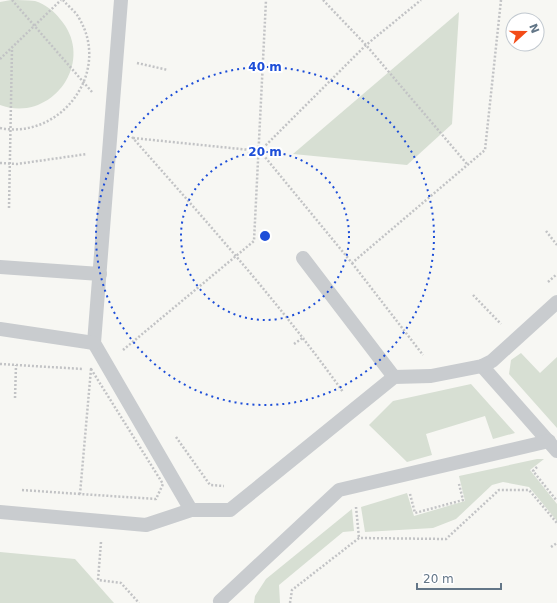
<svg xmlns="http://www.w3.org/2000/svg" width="557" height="603" font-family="'DejaVu Sans',sans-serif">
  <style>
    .green { fill: #d7dfd3 }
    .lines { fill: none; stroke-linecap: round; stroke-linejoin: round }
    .path { stroke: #c2c3c5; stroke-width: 2.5; stroke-dasharray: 2 2; stroke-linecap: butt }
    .service { stroke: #c9cccf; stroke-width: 14 }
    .ring { fill: none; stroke: #1d4ed8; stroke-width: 2; stroke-dasharray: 2 4 }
    .centre { fill: #1d4ed8; stroke: #fff; stroke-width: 2 }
    .ring-label { font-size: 12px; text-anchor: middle; font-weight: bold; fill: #1d4ed8; stroke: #fff; stroke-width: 4; stroke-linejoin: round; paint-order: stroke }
  </style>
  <rect width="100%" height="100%" fill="#f7f7f3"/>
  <g class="green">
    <path d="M11,0C19,0 27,0 35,1C45,4 54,11 60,19C97,61 52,124 0,105V2Z"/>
    <path d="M459,12L452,124L407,165L293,154Z"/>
    <path d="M521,353L540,373L557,357V428L509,374L511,360Z"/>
    <path d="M471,384L515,433L493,439L485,416L426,434L432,455L407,462L369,425L393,401Z"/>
    <path d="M537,459H544L530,470L557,504V521L529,487L503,482L492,485L456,519L433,528L365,532L361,507L407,493L414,516L465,501L459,476Z"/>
    <path d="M352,509L354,531L343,532L279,585L280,603H254L255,596L266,579Z"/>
    <path d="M0,552L75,559L114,603H0Z"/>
  </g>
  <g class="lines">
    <g class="path">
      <path d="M12,0L92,92"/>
      <path d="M323,0L366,45L467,164"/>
      <path d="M0,59L61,0"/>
      <path d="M137,63L168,70"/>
      <path d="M0,128C60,140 112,73 79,18C76,12 68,6 63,0"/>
      <path d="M132,137C205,220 279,302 343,392"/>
      <path d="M133,138L260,151L352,263L485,150L501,0"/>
      <path d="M260,151L366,45L421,0"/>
      <path d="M0,163L17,164L87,154"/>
      <path d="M9,208L12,49"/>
      <path d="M546,231L557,245"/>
      <path d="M352,263L423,355"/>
      <path d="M548,282L557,274"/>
      <path d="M473,295L501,324"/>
      <path d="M294,344L304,337"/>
      <path d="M123,350L254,241L266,0"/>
      <path d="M0,364L83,369"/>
      <path d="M91,369L163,484L156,499L80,494Z"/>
      <path d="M15,398L16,365"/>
      <path d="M176,437L210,485L224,486"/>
      <path d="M537,467L533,471L557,501"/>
      <path d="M22,490L80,494"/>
      <path d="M410,494L415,513L463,500L459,484"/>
      <path d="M356,507L359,538"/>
      <path d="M101,542L98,580L121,583L139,603"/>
      <path d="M551,547L557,543"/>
      <path d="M290,603L292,590L359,538L446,539L499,490H529L557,523"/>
    </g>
    <g class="service">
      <path d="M121,0L94,343L191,510"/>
      <path d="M303,258L394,377"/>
      <path d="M0,267L100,274"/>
      <path d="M0,329L94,343"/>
      <path d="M482,366L557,451"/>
      <path d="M0,512L146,525L191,510H230L394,377L431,376L482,366L492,361L557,302"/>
      <path d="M221,603L220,601L339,490L549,441"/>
    </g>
  </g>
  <g class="ring">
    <circle cx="265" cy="236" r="84"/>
    <circle cx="265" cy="236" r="169"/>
  </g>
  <circle cx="265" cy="236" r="6" class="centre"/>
  <g class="ring-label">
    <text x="265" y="71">40 m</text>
    <text x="265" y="156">20 m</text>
  </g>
  <g transform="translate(525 32) rotate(69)"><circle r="19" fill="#ffffff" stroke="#c1c8cf"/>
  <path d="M0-3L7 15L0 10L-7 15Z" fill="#f34b17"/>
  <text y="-6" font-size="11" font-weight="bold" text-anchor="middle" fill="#637687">N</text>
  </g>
  <path d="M417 583v6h84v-6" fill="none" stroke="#637687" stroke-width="2"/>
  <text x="423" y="583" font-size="12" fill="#637687" stroke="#ffffff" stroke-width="3" paint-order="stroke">20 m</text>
</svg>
